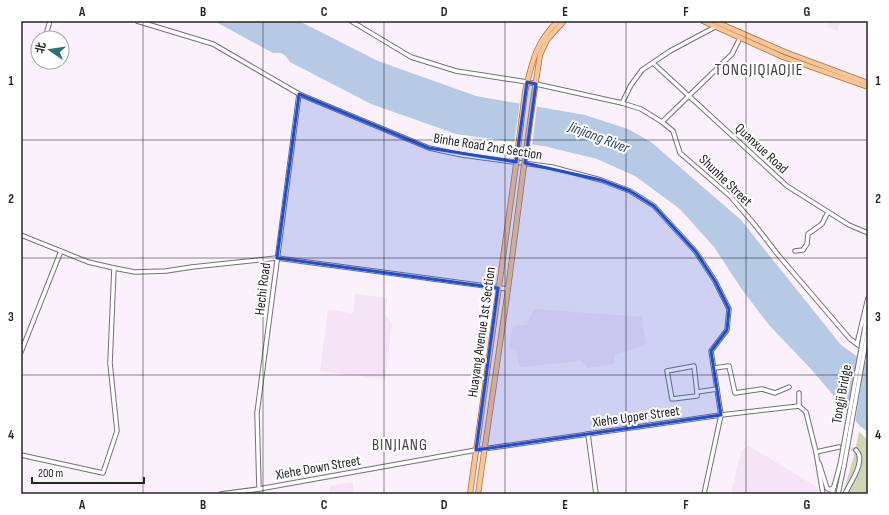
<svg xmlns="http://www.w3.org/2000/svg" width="889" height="515" font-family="'Sofia Sans Condensed','Noto Sans SC',sans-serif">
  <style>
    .built { fill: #f4e4f5 }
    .green { fill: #ced6b6 }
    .water { fill: #b6c9e5 }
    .pier { fill: #fbf1fc }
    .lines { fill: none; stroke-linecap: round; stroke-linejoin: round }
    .minor-tunnel { stroke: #d1c8d2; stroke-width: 3.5; stroke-dasharray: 3.5 2; stroke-linecap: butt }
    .minor-casing { stroke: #776f79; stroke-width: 5.5 }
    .major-casing { stroke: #ad7341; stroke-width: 6 }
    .minor { stroke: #fff; stroke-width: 3.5 }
    .major { stroke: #f9c595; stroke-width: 4.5 }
    .minor-bridge-casing { stroke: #776f79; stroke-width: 5.5; stroke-linecap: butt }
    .major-bridge-casing { stroke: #ad7341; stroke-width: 6; stroke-linecap: butt }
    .minor-bridge { stroke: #fff; stroke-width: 3.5 }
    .major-bridge { stroke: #f9c595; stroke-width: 4.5 }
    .marked { fill: #1d4ed8; fill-opacity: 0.2; stroke: #1d4ed8; stroke-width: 3; stroke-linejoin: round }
    .grid { fill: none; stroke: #272428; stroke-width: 1; stroke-opacity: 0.55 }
    .labels { text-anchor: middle; stroke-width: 4; stroke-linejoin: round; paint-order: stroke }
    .street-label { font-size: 14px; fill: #272428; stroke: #fff }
    .water-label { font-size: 15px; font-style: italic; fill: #2e4871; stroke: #fff }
    .quarter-label { font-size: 16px; letter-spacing: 1px; fill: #484049; stroke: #fff }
    .neatline { fill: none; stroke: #272428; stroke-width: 1.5 }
    .grid-label { font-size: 13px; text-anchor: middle; font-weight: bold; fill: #272428 }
  </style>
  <rect width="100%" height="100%" fill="#fbf1fc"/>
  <g class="built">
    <path d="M829,21H840L837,31L827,27Z"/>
    <path d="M355,294L387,298L385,314L392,325L385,379L320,371L328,310L353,313Z"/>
    <path d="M534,309L641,317L646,345L615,355L614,364L588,368L581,361L520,367L516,349L509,348L513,326L527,325Z"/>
    <path d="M749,446L817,487L818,494H731L741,451Z"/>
    <path d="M353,482V494H330V486Z"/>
  </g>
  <path class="green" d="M859,432L868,440V494H843L853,459Z"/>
  <path class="water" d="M214,21H299L378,61L476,96L585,115L628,129L651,142L741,220L841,345L868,364V432L860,426L810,368L769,325L743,291L714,247L680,209L635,176L597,159L544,146L456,134L371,104L290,62C285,54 282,52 273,53Z"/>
  <g class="pier">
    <path d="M520,102L537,105L532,146L514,144Z"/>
    <path d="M858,355L865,360L855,423L847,414Z"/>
  </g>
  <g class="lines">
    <path class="minor-tunnel" d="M846,448L856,450"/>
    <defs>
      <g id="minor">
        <path d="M137,21L213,44L299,94L429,148L462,155L552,167L601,180L630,191L654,206L696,252L715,281L729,309L727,330L711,351L721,415L704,494"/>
        <path d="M351,21L411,57L456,71L527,82L622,103L641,109L662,122L673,131L680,153L731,197L755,225L779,256L850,339L868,352"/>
        <path d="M45,38L50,21"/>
        <path d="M653,63L787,186L849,225L868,233"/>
        <path d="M622,103L631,85L642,70L670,51L715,27"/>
        <path d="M662,122L732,54L740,38"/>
        <path d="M21,235L88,262L114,268L135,272L166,271L192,267L277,258L508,289"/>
        <path d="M795,251L803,250L807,244L808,234L822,224L828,212"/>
        <path d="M865,327L868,306"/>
        <path d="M857,344L868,298"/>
        <path d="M21,352L61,251"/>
        <path d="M714,368L729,366L735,393L762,389L775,393L789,387"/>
        <path d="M697,392L694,366L667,371L672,399L697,396V392L717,389"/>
        <path d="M799,393V406"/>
        <path d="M799,406L806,412L816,452L823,494"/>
        <path d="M588,434L596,494"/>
        <path d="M816,452L839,447"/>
        <path d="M21,455L103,473L117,431L110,363L114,268"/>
        <path d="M819,463L827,488L830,490L834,487"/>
        <path d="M259,489L257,413L299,94"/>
        <path d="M221,494L259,489L476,450L721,415L799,406"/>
        <path d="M832,494L840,465"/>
        <path d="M838,494L844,466"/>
        <path d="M845,494C850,483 867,460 856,450"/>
      </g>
      <g id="major">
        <path d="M703,21L783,57L868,87"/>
        <path d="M714,21L785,52L868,83"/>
        <path d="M525,92C532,63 535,43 558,21"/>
        <path d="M534,94L540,55L547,40L564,21"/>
        <path d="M470,494L515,172"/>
        <path d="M478,494L508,289L523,173"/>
      </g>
    </defs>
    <use href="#minor" class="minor-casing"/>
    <use href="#major" class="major-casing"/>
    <use href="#minor" class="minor"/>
    <use href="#major" class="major"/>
    <defs>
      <g id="minor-bridge">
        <path d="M840,465L865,327"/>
        <path d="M844,466L868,330"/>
      </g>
      <g id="major-bridge">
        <path d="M515,172L525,92"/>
        <path d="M523,173L534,94"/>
      </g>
    </defs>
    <use href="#minor-bridge" class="minor-bridge-casing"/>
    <use href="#major-bridge" class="major-bridge-casing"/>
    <use href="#minor-bridge" class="minor-bridge"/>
    <use href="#major-bridge" class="major-bridge"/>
  </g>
  <path class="marked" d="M527,82L536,84L525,163L601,180L630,191L654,206L696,252L715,281L729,309L727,330L711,351L721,415L476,450L498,288L277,258L299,94L429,148L516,162Z"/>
  <path class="grid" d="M143,21V494M263,21V494M384,21V494M505,21V494M626,21V494M746,21V494M21,140H868M21,258H868M21,375H868"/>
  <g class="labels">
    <g class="street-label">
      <text transform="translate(488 146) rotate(9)" y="5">Binhe Road 2nd Section</text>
      <text transform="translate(762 148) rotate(43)" y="5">Quanxue Road</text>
      <text transform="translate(726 180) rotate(44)" y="5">Shunhe Street</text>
      <text transform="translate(262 289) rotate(-83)" y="5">Hechi Road</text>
      <text transform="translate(481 332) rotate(-82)" y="5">Huayang Avenue 1st Section</text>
      <text transform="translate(841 394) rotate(-80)" y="5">Tongji Bridge</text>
      <text transform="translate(636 416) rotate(-8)" y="5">Xiehe Upper Street</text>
      <text transform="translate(318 467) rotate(-10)" y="5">Xiehe Down Street</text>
    </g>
    <g class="water-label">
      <text transform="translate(599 137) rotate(21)" y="5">Jinjiang River</text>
    </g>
    <g class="quarter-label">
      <text x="759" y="75">TONGJIQIAOJIE</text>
      <text x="400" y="450">BINJIANG</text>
    </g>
  </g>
  <rect width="889" height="515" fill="none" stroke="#ffffff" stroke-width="44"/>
  <g transform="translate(50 50) rotate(283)"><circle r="19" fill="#ffffff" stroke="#a9a7a9"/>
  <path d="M0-3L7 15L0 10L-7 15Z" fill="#297370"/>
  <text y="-6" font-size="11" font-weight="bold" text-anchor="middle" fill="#272428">北</text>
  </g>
  <path d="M32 477v6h112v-6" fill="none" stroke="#272428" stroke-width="2"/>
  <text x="38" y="477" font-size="12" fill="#272428" stroke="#ffffff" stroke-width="3" paint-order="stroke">200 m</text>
  <rect x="22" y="22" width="845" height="471" class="neatline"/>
  <g class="grid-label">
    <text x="82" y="16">A</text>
    <text x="203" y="16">B</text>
    <text x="324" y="16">C</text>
    <text x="444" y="16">D</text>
    <text x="565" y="16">E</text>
    <text x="686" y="16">F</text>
    <text x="807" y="16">G</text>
    <text x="11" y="85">1</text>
    <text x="878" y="85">1</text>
    <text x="11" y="203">2</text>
    <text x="878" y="203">2</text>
    <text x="11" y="321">3</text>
    <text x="878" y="321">3</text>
    <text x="11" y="439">4</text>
    <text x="878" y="439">4</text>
    <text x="82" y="509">A</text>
    <text x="203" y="509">B</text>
    <text x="324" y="509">C</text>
    <text x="444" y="509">D</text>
    <text x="565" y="509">E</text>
    <text x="686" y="509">F</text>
    <text x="807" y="509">G</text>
  </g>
</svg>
